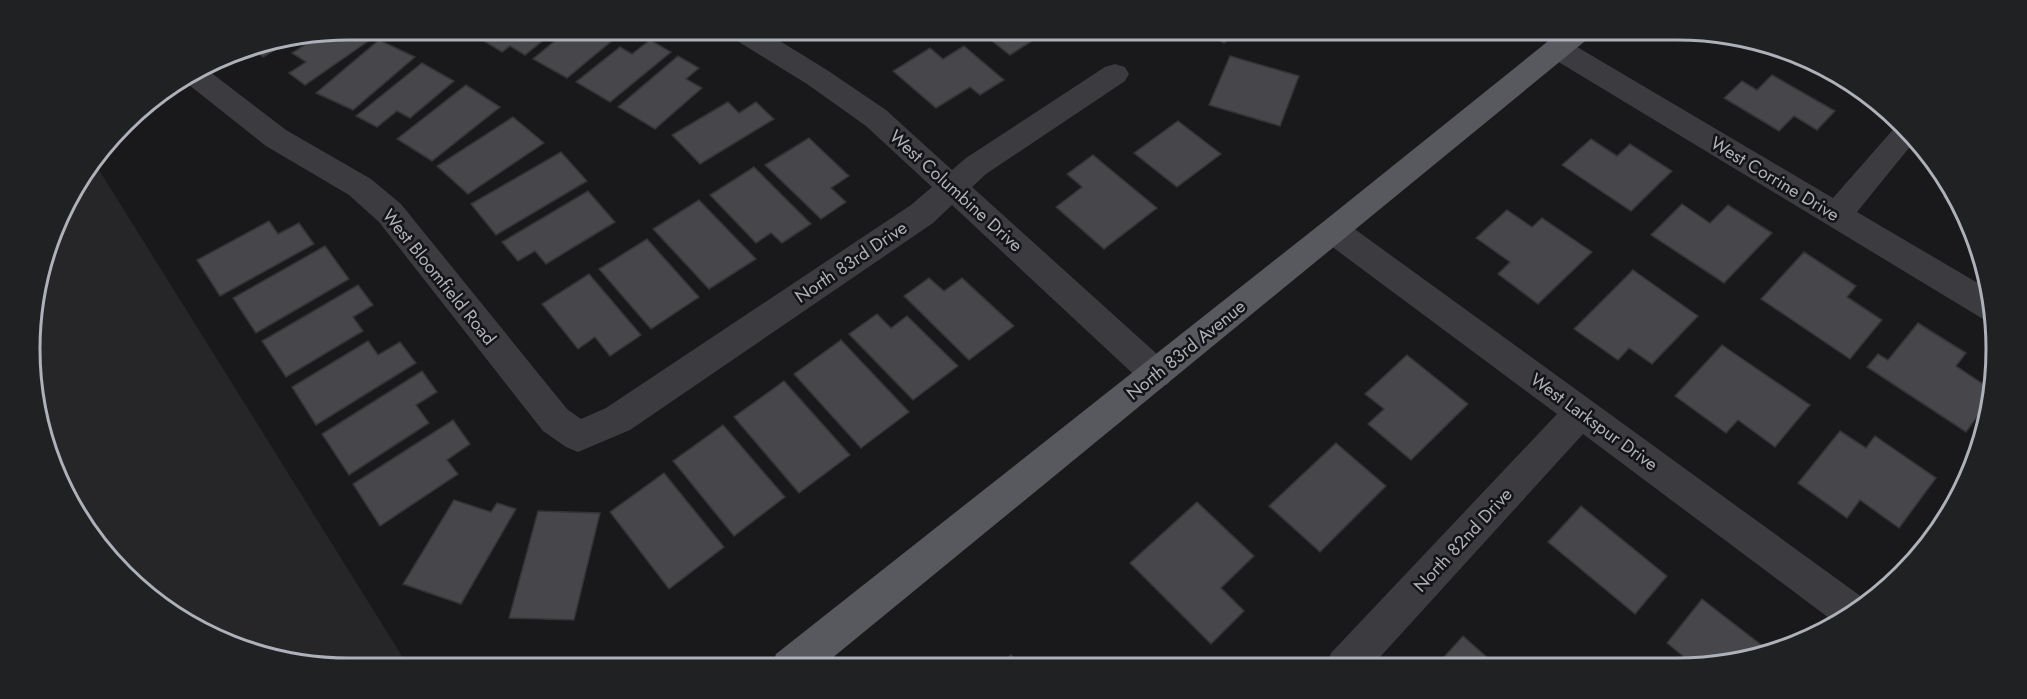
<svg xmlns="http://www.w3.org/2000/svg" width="2027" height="699" font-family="Jost,sans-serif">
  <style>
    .built { fill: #262528 }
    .building { fill: #47474b; stroke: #343437; stroke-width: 1.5 }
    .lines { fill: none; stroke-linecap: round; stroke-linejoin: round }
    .minor { fill: #3b3b40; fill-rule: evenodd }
    .major { fill: #57595e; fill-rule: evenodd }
    .labels { text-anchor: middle; stroke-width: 5; stroke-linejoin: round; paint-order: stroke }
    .street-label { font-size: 18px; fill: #adb1b9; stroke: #141416 }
    .rim { fill: none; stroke: #adb1b9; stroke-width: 3 }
  </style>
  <rect width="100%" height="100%" fill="#19191b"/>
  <path class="built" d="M96,165L410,669H349L267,658L172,615L84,527L41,432L33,308L63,208Z"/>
  <g class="building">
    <path d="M350,30H370L377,35L305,85L289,73L306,62L292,53L317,37Z"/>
    <path d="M498,30H556L525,55L510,46L502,52L484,41Z"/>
    <path d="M568,30H602L614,39L567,78L533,59Z"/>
    <path d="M978,30H1049L1010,55Z"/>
    <path d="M1205,30H1242L1224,43Z"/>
    <path d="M379,40L415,57L353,110L316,93Z"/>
    <path d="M650,40L671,52L610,102L576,82L620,47L632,54Z"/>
    <path d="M288,42L263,57L254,49Z"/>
    <path d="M964,46L1004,80L980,95L970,87L936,108L893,71L930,48L943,59Z"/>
    <path d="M678,56L699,68L686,79L702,88L655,129L618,107Z"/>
    <path d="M1230,56L1299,76L1280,126L1209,105Z"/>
    <path d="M422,63L454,81L410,118L397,111L377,127L356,116Z"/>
    <path d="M1772,75L1835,111L1817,130L1794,116L1779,131L1724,98L1742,81L1757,90Z"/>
    <path d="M466,85L500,107L432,161L397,139Z"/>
    <path d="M728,102L739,113L756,102L774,119L700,164L672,135Z"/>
    <path d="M513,117L544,143L468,194L437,166Z"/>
    <path d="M1178,121L1221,154L1177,187L1134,153Z"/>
    <path d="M809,138L849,176L831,188L846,202L821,219L765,165Z"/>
    <path d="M1591,139L1617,156L1630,144L1672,171L1631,211L1562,165Z"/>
    <path d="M561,152L587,181L496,235L471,204Z"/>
    <path d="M1093,155L1157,208L1104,249L1056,207L1082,187L1067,174Z"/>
    <path d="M754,167L811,224L782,243L771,233L756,243L710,195Z"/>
    <path d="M1952,188L1954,189L1959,205L1944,197Z"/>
    <path d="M588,191L615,222L546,264L535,251L518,261L502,242Z"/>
    <path d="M699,200L756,259L709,289L653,229Z"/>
    <path d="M1682,204L1710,223L1728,205L1772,233L1724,283L1651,235Z"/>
    <path d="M1507,210L1532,227L1542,218L1592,252L1538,304L1498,274L1510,262L1476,238Z"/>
    <path d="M269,221L278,234L299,223L314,244L220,296L197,260Z"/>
    <path d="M647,239L699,297L651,329L599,269Z"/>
    <path d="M325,246L349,279L256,333L233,298Z"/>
    <path d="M1804,252L1856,286L1847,297L1882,320L1850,359L1761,299Z"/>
    <path d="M1633,270L1698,316L1652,364L1629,348L1618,360L1574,329Z"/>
    <path d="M589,274L641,335L610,356L595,337L578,349L542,304Z"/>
    <path d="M929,278L944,291L962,278L1014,326L969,360L904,296Z"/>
    <path d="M358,285L373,305L353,317L363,331L286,377L262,341Z"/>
    <path d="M877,314L891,328L907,316L958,366L913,400L849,334Z"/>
    <path d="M1918,323L1966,353L1956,366L1989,388L1988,402L1966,432L1867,367L1878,354L1888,360Z"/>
    <path d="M841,340L909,412L861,448L794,374Z"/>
    <path d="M368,341L378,355L400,342L416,363L316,425L292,387Z"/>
    <path d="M1722,345L1810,405L1775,447L1738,420L1726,433L1675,396Z"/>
    <path d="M1407,355L1468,404L1411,460L1368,424L1384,409L1365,394Z"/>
    <path d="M422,371L437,392L416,405L429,423L349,475L322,434Z"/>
    <path d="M784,381L850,455L799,493L734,417Z"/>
    <path d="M453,420L470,444L447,460L458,474L380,526L353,484Z"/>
    <path d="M723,425L785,497L734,536L673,461Z"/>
    <path d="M1840,431L1866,448L1875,436L1936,478L1899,528L1860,500L1847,518L1798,483Z"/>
    <path d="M1336,443L1386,486L1320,552L1269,506Z"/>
    <path d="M664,473L724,547L669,589L610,512Z"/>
    <path d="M454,500L491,512L497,503L516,509L461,604L403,584Z"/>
    <path d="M1197,502L1254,556L1221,588L1244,611L1211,644L1130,563Z"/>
    <path d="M1581,506L1667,576L1635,614L1548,542Z"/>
    <path d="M538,511L600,513L574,620L509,618Z"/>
    <path d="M1702,599L1769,651L1720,666H1695L1667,643Z"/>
    <path d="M1463,636L1498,667H1435Z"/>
    <path d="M1011,655L1022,668H996Z"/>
  </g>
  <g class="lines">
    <g class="minor">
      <path d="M727,30H762L827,70L886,110L952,170L966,158L1105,67L1115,64L1125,67L1129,74L1125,81L986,174L972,187L1168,364L1173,374L1168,384L1156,389L1144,384L952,205L933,223L630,430L578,452L566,447L543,431L379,222L349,195L266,146L184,81L205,68L286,130L371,179L401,204L567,409L581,419L606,408L911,205L932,187L866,126L807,84L731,37Z"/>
      <path d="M1557,38L1567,41L1833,198L1897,125L1913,143L1857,212L1988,289L1994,307L1993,322L1983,319L1547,55L1543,48L1547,41Z"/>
      <path d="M1334,219L1345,222L1866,600L1868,603L1837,624L1583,434L1371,667H1326L1331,653L1557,414L1323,240L1319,231L1323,222Z"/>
    </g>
    <path class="major" d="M1562,30H1594L1590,37L820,668H771L776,654L1323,222Z"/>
  </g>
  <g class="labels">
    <g class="street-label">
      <text transform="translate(1775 179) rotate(31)" y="6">West Corrine Drive</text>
      <text transform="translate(956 191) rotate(42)" y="6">West Columbine Drive</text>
      <text transform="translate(851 262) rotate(-34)" y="6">North 83rd Drive</text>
      <text transform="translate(439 277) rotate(51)" y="6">West Bloomfield Road</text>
      <text transform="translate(1186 350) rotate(-39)" y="6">North 83rd Avenue</text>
      <text transform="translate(1594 422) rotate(36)" y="6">West Larkspur Drive</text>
      <text transform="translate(1463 540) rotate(-47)" y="6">North 82nd Drive</text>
    </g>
  </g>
  <path d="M0 0H2027V699H0ZM349 40H1677A309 309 0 0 1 1986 349V349A309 309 0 0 1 1677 658H349A309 309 0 0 1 40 349V349A309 309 0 0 1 349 40Z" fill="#202123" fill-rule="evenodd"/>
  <path class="rim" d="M349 40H1677A309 309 0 0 1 1986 349V349A309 309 0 0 1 1677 658H349A309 309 0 0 1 40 349V349A309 309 0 0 1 349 40Z"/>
</svg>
